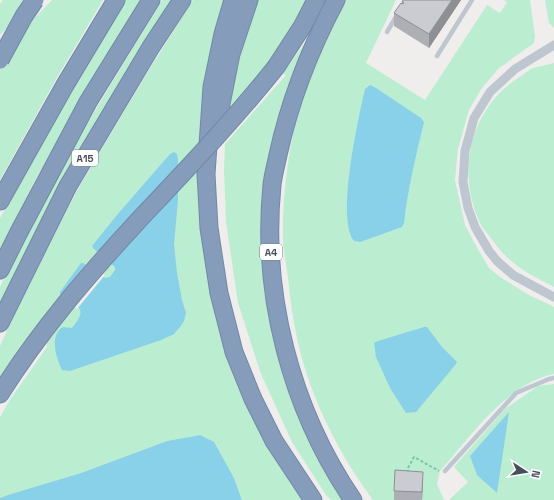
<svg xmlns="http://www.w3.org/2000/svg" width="554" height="500" font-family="'Space Grotesk',sans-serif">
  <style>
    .green { fill: #bbedd1 }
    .water { fill: #89d1e9 }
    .pier { fill: #f0eded }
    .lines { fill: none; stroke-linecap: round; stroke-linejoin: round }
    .motorway-casing { stroke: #7188a7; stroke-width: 19 }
    .path { stroke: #74caa4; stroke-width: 2; stroke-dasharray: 3 2; stroke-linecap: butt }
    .service { stroke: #bec7cf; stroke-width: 4.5 }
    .minor { stroke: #bec7cf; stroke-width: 9 }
    .motorway { stroke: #859dbb; stroke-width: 17 }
    .motorway-bridge-casing { stroke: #7188a7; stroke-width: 19; stroke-linecap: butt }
    .motorway-bridge { stroke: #859dbb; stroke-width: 17 }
    .wall { fill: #aeafb5 }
    .shaded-wall { fill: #8d8f93 }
    .building { fill: #caccd2; stroke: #8d8f93 }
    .labels { text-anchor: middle; stroke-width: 3.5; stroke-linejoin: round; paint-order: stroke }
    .shield { fill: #fff; stroke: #7e848c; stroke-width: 1 }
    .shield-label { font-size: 10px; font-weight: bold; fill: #464f5a }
  </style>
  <rect width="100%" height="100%" fill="#f0eded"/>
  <g class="green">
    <path d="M3,0H34L0,35V4Z"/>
    <path d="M52,0H103L55,81L0,180V54Z"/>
    <path d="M121,0H141L36,178L0,250V218Z"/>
    <path d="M162,0H176L0,311V287L25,237L59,173L93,114Z"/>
    <path d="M193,0H225L200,213L203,243L211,294L305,500H242L234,478L200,435L167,441L81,473L0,498V417L11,398L47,347L44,318L14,358L0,383V346L17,309L79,187L147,73Z"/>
    <path d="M258,0H311L292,33L226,117L237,65Z"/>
    <path d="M343,0H396L366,63L425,100L487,5L500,13L507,2L504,0H530L535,36L534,43L499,68L482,88L469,110L458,149L455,180L465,225L475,244L489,268L500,277L527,294L554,307V374C506,384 472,435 440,471L437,484L444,500H373C339,454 311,399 298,343C293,321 290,299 288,277C286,265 284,253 283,241C282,194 289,145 301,100C310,65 327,33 343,0Z"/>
    <path d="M545,0H554V28L549,23Z"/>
    <path d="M320,22L274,147V324L348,500H331L326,495L292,442L261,374L238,303L226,222L224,170L225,144L286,75L283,73Z"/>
    <path d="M554,63V287C525,272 510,265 490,237C487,233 482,228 480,223C456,172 470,109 518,78C523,75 528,70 533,68C540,66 547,65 554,63Z"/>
    <path d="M554,384V500H449L468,482L454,467L505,409L538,386Z"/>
  </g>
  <g class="water">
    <path d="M370,85L376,88L421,118L424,122C416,155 408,188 404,223L402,227L360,242L354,241C336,217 358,120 365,89Z"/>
    <path d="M174,152L177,154L178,160V200L174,244L177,273L182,300L186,313L184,321L180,327L174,334L161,340L70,371L62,370C56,358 49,335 63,327L72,328C89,307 78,307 60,294V292L81,263H83L105,278L110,277L115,270V267L94,249L92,246L117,215L170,154Z"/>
    <path d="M424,327H427L442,347L457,362L456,364L416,412L406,413L390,388L376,357L374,343L378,341Z"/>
    <path d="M509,412L497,493L477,475L470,456Z"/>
    <path d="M200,435L214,442L234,478L242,500H0V498L8,495L81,473L167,441Z"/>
  </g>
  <path class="pier" d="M87,263L105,275L77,309L60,297Z"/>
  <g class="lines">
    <defs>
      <g id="motorway">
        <path d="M233,0L223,34L212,87L206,174L209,228L219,293L234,352L253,399L274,441L313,500"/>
        <path d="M336,0C310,49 290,100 278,155C276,165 273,175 272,185C261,294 291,409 353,500"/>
        <path d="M276,67L302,27L316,0"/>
        <path d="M219,114L231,54L249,0"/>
        <path d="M0,201L65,85L116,0"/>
        <path d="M0,270L19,232L88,102L151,0"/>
        <path d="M0,323L68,186L151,47L182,0"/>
        <path d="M0,394C39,332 87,276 137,222"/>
      </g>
    </defs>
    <use href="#motorway" class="motorway-casing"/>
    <path class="path" d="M408,473V468L414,457L439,471"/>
    <g class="service">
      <path d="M387,32L397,15"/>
      <path d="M437,56L472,0"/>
      <path d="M445,471L516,393L549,379L554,378"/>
    </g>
    <path class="minor" d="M554,45L515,69L490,92L474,118L465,151L463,182L468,208L475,227L489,251L497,261L513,275L554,297"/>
    <use href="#motorway" class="motorway"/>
    <defs>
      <g id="motorway-bridge">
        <path d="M0,60L24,16L35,0"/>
        <path d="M137,222C185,171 232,122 276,67"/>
      </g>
    </defs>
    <use href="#motorway-bridge" class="motorway-bridge-casing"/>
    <use href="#motorway-bridge" class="motorway-bridge"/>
  </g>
  <g class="wall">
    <path d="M403,0H461L429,48L394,26V13L402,3V2Z"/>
    <path d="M423,482L422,500H394V491Z"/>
  </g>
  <g class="shaded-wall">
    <path d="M452,0H461L429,48V34Z"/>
    <path d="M423,472V482L422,500V492Z"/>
  </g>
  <g class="building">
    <path d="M403,0H452L429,34L394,13L401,3L403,4L404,3L402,2Z"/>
    <path d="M395,470L423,472L422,492L394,491Z"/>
  </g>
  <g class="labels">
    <g class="shield">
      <rect x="72" y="150" width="26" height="16" rx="3"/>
      <rect x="260" y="244" width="22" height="16" rx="3"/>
    </g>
    <g class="shield-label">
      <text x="85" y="162">A15</text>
      <text x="271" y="256">A4</text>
    </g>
  </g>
  <g transform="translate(526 472) rotate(102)" stroke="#ffffff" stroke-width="3" paint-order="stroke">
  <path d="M0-3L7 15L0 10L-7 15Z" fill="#464f5a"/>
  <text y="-6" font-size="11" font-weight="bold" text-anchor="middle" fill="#464f5a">N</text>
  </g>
</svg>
